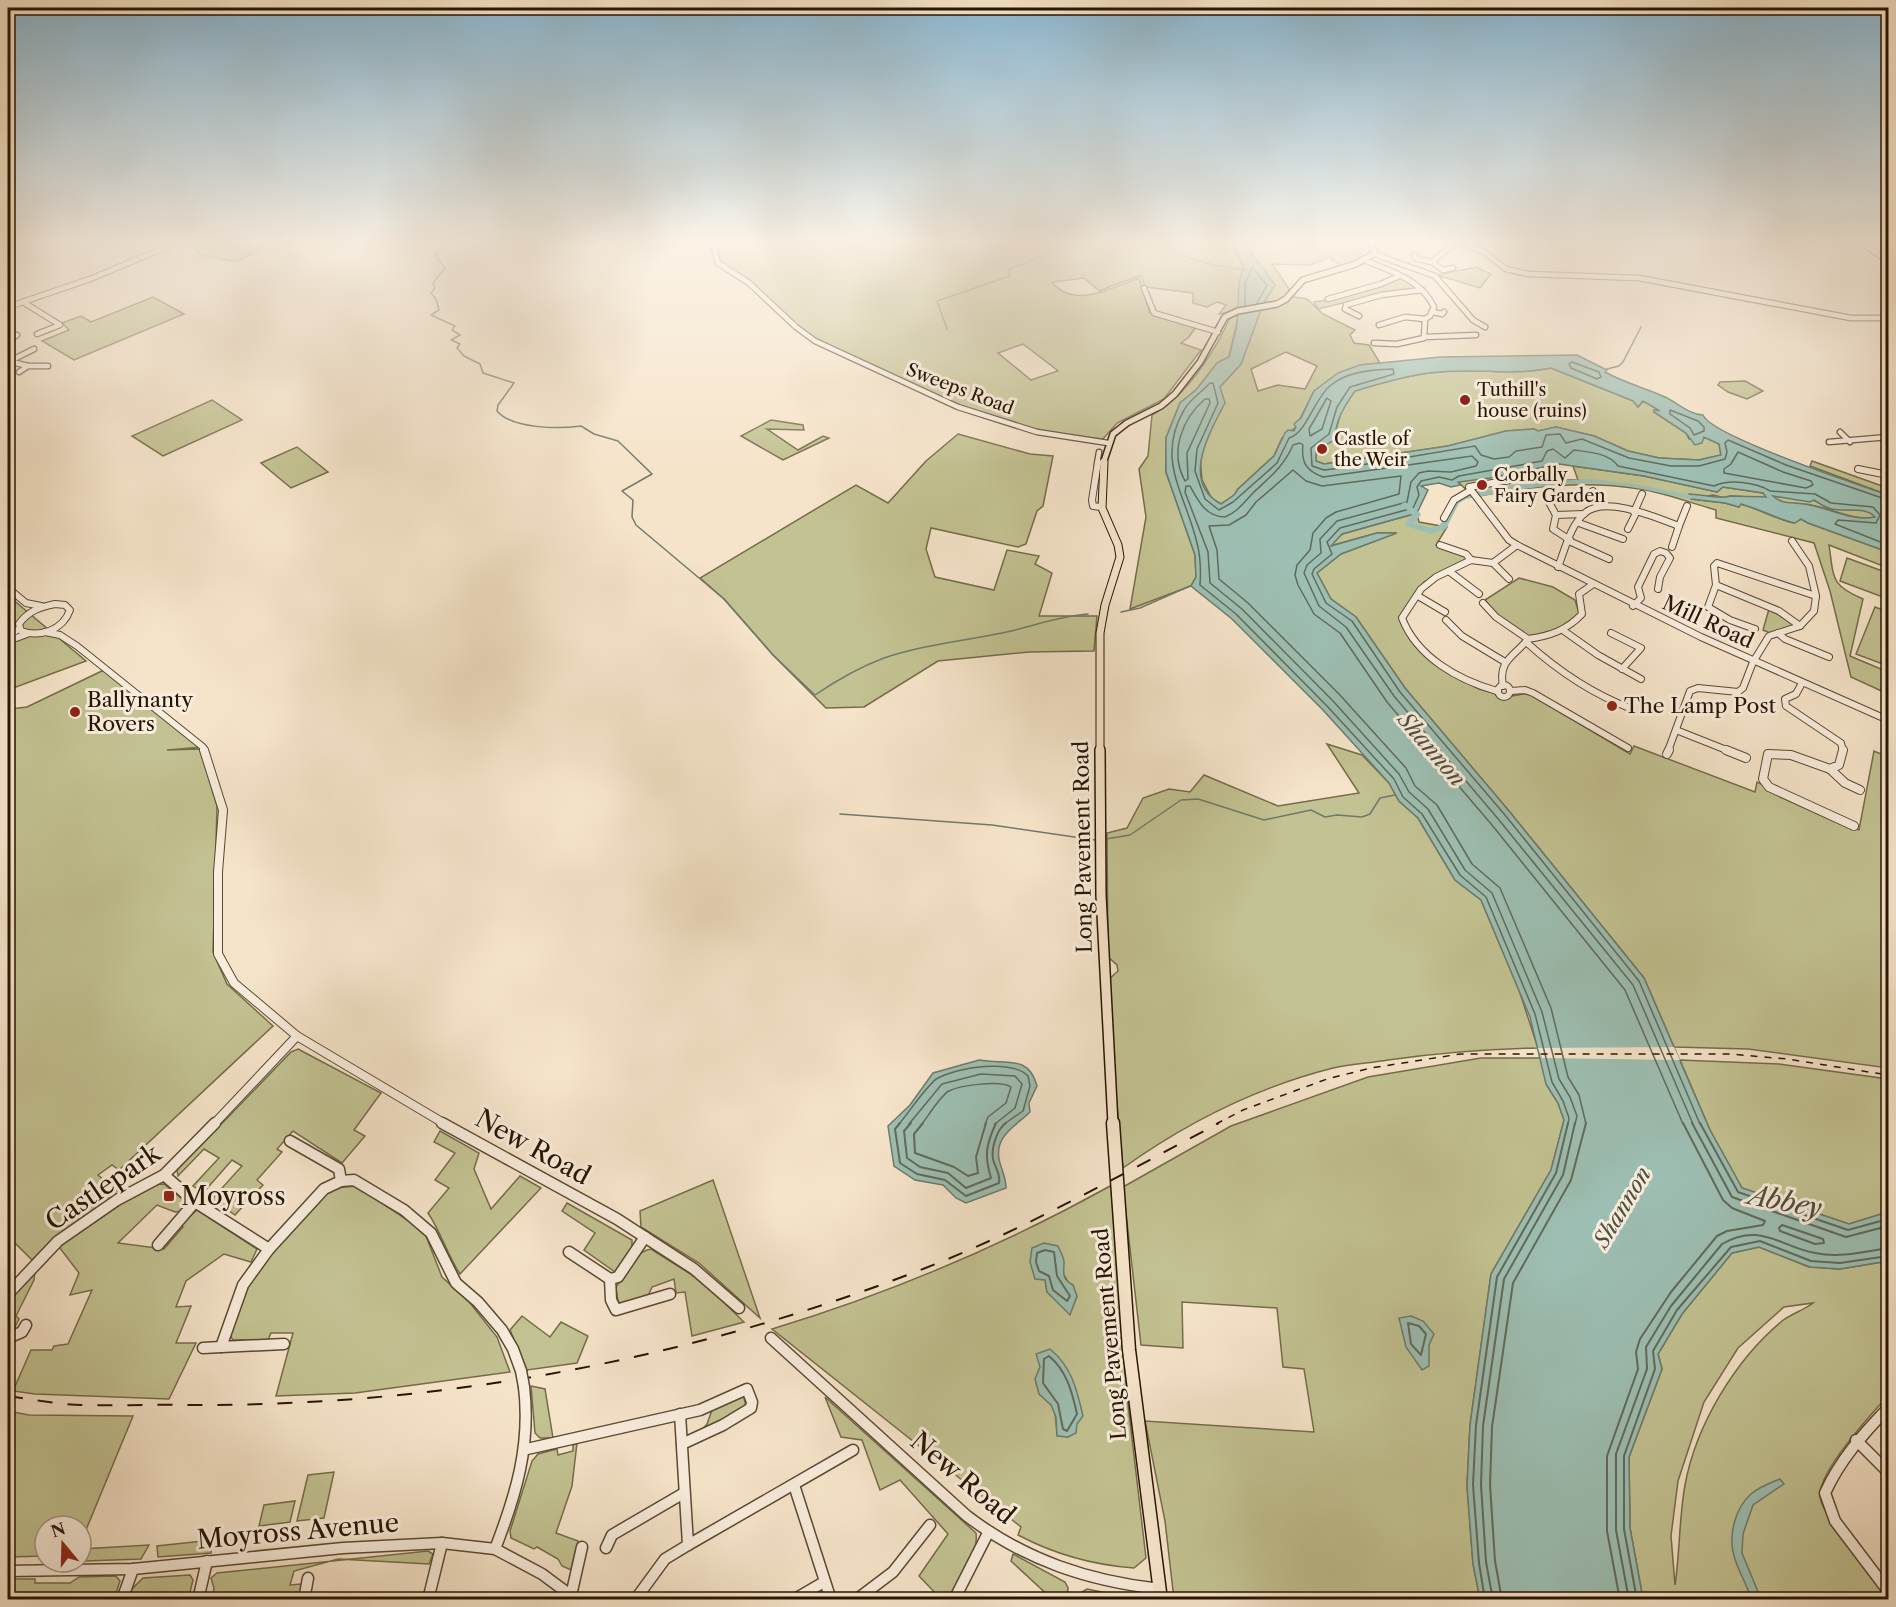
<svg xmlns="http://www.w3.org/2000/svg" width="1896" height="1607" font-family="'Libre Caslon Text',serif">
  <style>
    .green { fill: #c3c292; stroke: #756c49; stroke-width: 1.5; fill-rule: evenodd }
    .water { fill: #9dbfb3; stroke: #6e7b6b; stroke-width: 1.5; fill-rule: evenodd }
    .pier { fill: #f6e4ca }
    .lines { fill: none; stroke-linecap: round; stroke-linejoin: round }
    .shore-far1 { stroke: #626a5a; stroke-width: 1.5 }
    .shore { stroke: #626a5a; stroke-width: 2 }
    .stream { stroke: #6e7b6b; stroke-width: 1.5 }
    .river { fill: #9dbfb3; fill-rule: evenodd }
    .minor-far3-casing { stroke: #5b4932; stroke-width: 7 }
    .minor-far2-casing { stroke: #5b4932; stroke-width: 8 }
    .minor-far1-casing { stroke: #5b4932; stroke-width: 10 }
    .minor-casing { stroke: #5b4932; stroke-width: 13 }
    .major-far3-casing { stroke: #271500; stroke-width: 8 }
    .major-far2-casing { stroke: #271500; stroke-width: 9 }
    .major-far1-casing { stroke: #271500; stroke-width: 12 }
    .major-casing { stroke: #271500; stroke-width: 15 }
    .minor-far3 { stroke: #f9eddd; stroke-width: 4.5 }
    .minor-far2 { stroke: #f9eddd; stroke-width: 6 }
    .minor-far1 { stroke: #f9eddd; stroke-width: 8 }
    .minor { stroke: #f9eddd; stroke-width: 10 }
    .major-far3 { stroke: #f6e4ca; stroke-width: 5 }
    .major-far2 { stroke: #f6e4ca; stroke-width: 7 }
    .major-far1 { stroke: #f6e4ca; stroke-width: 9 }
    .major { stroke: #f6e4ca; stroke-width: 12 }
    .rail-far1 { stroke: #271500; stroke-width: 1.5; stroke-dasharray: 7 7; stroke-linecap: butt }
    .rail { stroke: #271500; stroke-width: 2; stroke-dasharray: 15 15; stroke-linecap: butt }
    .minor-bridge-casing { stroke: #5b4932; stroke-width: 13; stroke-linecap: butt }
    .minor-bridge { stroke: #f9eddd; stroke-width: 10 }
    .poi-dot { fill: #8f2418; stroke: #f9eddd; stroke-width: 2 }
    .labels { text-anchor: middle; stroke-width: 6; stroke-linejoin: round; paint-order: stroke }
    .far-street-label { font-size: 18px; fill: #271500; stroke: #f9eddd }
    .far-poi-label { font-size: 18px; fill: #271500; stroke: #f9eddd; text-anchor: start }
    .street-label { font-size: 21px; fill: #271500; stroke: #f9eddd }
    .poi-label { font-size: 21px; fill: #271500; stroke: #f9eddd; text-anchor: start }
    .water-label { font-size: 22px; font-style: italic; fill: #50503f; stroke: #f9eddd }
    .near-street-label { font-size: 26px; fill: #271500; stroke: #f9eddd }
    .near-poi-label { font-size: 26px; fill: #271500; stroke: #f9eddd; text-anchor: start }
    .near-water-label { font-size: 27px; font-style: italic; fill: #50503f; stroke: #f9eddd }
  </style>
  <rect width="100%" height="100%" fill="#f6e4ca"/>
  <filter id="stains"><feTurbulence type="fractalNoise" baseFrequency=".00333" numOctaves="4"/><feColorMatrix values="0 0 0 0 .2 0 0 0 0 .09 0 0 0 0 .02 0 0 0 .5 -.17"/></filter>
  <radialGradient id="worn" r=".72"><stop offset=".6" stop-color="#630" stop-opacity="0"/><stop offset="1" stop-color="#630" stop-opacity=".3"/></radialGradient>
  <g class="green">
    <path d="M187,241H205L224,247L254,244L265,247L236,262L201,255Z"/>
    <path d="M709,241H1230L1244,267L1239,283V310L1219,314L1226,305L1217,302L1207,307L1193,303V293L1145,287L1141,275L1099,291L1084,278L1052,282C1074,310 1113,287 1139,278L1150,313L1196,327L1189,337L1181,343L1201,350L1164,399L1117,423L1103,439C1062,435 1017,428 978,412C922,390 868,364 814,338L802,330L760,291L720,263L716,248ZM1023,344L1057,370L1058,371L1031,380L998,353Z"/>
    <path d="M1242,241H1364L1366,247C1359,258 1354,262 1342,266L1331,260L1334,259L1331,257L1310,265L1272,264L1289,289L1288,296L1307,299L1323,314L1355,330L1350,335L1354,343L1369,345L1380,363L1360,365L1314,391L1296,427L1282,438L1274,456L1238,489L1235,495L1221,504L1212,499L1202,480L1200,457L1209,434L1220,387L1241,364L1263,304L1275,285ZM1286,352L1317,366L1305,389L1278,385L1258,391L1251,369Z"/>
    <path d="M1476,267L1491,274L1480,288L1437,275Z"/>
    <path d="M1401,278L1418,289L1381,294L1318,309L1314,302L1328,300Z"/>
    <path d="M153,297L184,314L74,360L42,341L69,330L62,323L81,316L91,322Z"/>
    <path d="M1239,312L1229,357L1217,363L1197,389L1180,403L1166,438V472L1195,555L1196,577L1191,586L1130,609L1146,517L1139,469L1148,456L1152,415C1185,398 1217,349 1231,315Z"/>
    <path d="M1551,368L1634,401L1638,407L1643,401L1652,404L1660,411L1654,412L1686,433L1689,439L1704,437L1719,444L1721,455L1699,460L1659,458L1628,451L1594,436L1556,427L1538,431L1534,429L1506,431L1448,446L1354,460L1324,464L1316,461V451L1334,437L1342,409L1354,391C1382,383 1411,374 1440,372C1478,368 1514,376 1551,368Z"/>
    <path d="M1745,381L1763,391L1747,399L1728,392L1718,385L1720,382Z"/>
    <path d="M212,400L242,420L163,456L132,436Z"/>
    <path d="M771,420L803,425L804,430L767,429L798,450L823,436L829,438L783,460L741,436Z"/>
    <path d="M958,434L1030,454L1053,456L1043,506L1037,511L1026,544L1018,547L931,528L926,549L935,577L994,590L1007,550L1039,556L1035,564L1052,573L1039,616H1097L1094,651L1029,652L938,661L864,707L826,708L773,655L724,599L700,578L856,485L888,503L926,461Z"/>
    <path d="M297,447L328,472L291,488L261,463Z"/>
    <path d="M1812,461L1888,488V495L1810,466Z"/>
    <path d="M1573,466L1644,476L1717,492L1723,487L1763,493L1767,498L1730,496L1725,498L1713,495L1691,499L1725,503L1739,507L1740,504C1760,509 1775,519 1794,523L1801,519L1808,523L1888,552V568L1829,545C1834,578 1830,585 1863,599L1850,656L1888,672V694L1851,677L1830,591L1814,543L1716,518V510C1691,503 1665,493 1640,489C1585,480 1528,486 1474,497L1458,482L1523,471L1531,480H1578Z"/>
    <path d="M1772,496L1814,500L1829,509L1862,510L1872,512L1876,517C1850,522 1827,505 1803,504C1795,503 1786,505 1779,502C1776,501 1774,498 1772,496Z"/>
    <path d="M1417,513L1419,522L1447,527L1436,545L1459,553L1466,558L1465,561L1424,582L1399,617C1414,651 1445,671 1477,688C1485,692 1494,691 1502,698L1528,693L1630,754L1634,746L1755,792L1757,782L1859,830L1874,751L1888,757V1068L1748,1049L1674,1047L1644,978L1509,811L1405,688L1356,617L1331,599L1317,573L1341,554L1395,533H1377L1330,546L1342,534Z"/>
    <path d="M1847,558L1888,573V599L1840,581Z"/>
    <path d="M1519,578L1553,587L1575,600L1579,613C1566,629 1548,633 1528,636L1496,614L1485,600Z"/>
    <path d="M11,598L86,661L8,690V600Z"/>
    <path d="M1875,607L1888,612V666L1856,654Z"/>
    <path d="M1769,609L1792,623L1795,625L1770,633L1763,630Z"/>
    <path d="M106,669L203,747L167,750L200,749L217,806L213,952L227,984L273,1026L119,1170L112,1165L98,1175L120,1193L63,1232L32,1260L12,1240L13,1237H8V705L10,709L27,707Z"/>
    <path d="M1327,744L1362,755L1389,783L1399,801L1418,818L1455,880L1481,900L1518,987L1538,1048C1487,1049 1438,1053 1388,1060C1370,1063 1351,1064 1333,1068C1258,1087 1186,1123 1123,1168L1114,1074L1108,980L1118,971L1117,965L1108,957L1107,833L1127,828L1143,798L1169,789L1190,792L1204,775L1278,806L1359,793Z"/>
    <path d="M298,1049L381,1093L354,1130L365,1136L342,1163L293,1131L277,1149L282,1152L257,1180L263,1185L235,1215L212,1199L242,1166L232,1160L203,1193L193,1186L219,1158L204,1149L178,1176L177,1170L291,1052Z"/>
    <path d="M1481,1058H1542L1546,1084L1558,1103L1564,1120L1551,1170L1491,1274L1470,1425L1467,1486L1473,1564L1480,1599H1174L1165,1521L1145,1421L1314,1432L1304,1369L1283,1367L1277,1308L1182,1302L1183,1348L1141,1345L1123,1187L1231,1126L1368,1077Z"/>
    <path d="M1680,1060L1779,1064L1888,1079V1212L1849,1224L1742,1188L1710,1130Z"/>
    <path d="M440,1131L479,1153L474,1169L491,1209L520,1176L541,1188L460,1274C447,1254 441,1232 428,1213L449,1188L435,1180L455,1153L434,1142Z"/>
    <path d="M713,1180L760,1318L699,1263L641,1227L640,1211Z"/>
    <path d="M164,1184L187,1203L183,1211L175,1212L157,1205L118,1243L164,1249L183,1227L180,1225L197,1210L257,1249L251,1262L224,1254L186,1281L176,1307L191,1306L176,1343H196L169,1399L35,1394L13,1391L31,1350H52L54,1346L68,1344L92,1290L70,1295L79,1273L59,1247L149,1185Z"/>
    <path d="M1112,1185L1127,1396L1146,1558L1134,1568C1092,1565 1056,1555 1018,1535L1021,1527L772,1329C891,1293 1004,1245 1112,1185ZM1062,1272L1077,1296L1070,1314L1047,1292L1045,1279ZM1040,1367L1068,1437L1057,1435C1056,1426 1057,1415 1052,1406C1042,1389 1030,1392 1040,1367Z"/>
    <path d="M356,1186L424,1231L442,1277L470,1303L497,1337L510,1372L355,1393L276,1396L293,1333H271L268,1340H233L229,1334L243,1297L259,1267L319,1198L335,1188Z"/>
    <path d="M567,1203L632,1240V1248L615,1272L584,1250L595,1233L562,1211Z"/>
    <path d="M1759,1247L1809,1267L1840,1269L1888,1261V1396C1872,1413 1817,1473 1820,1497C1822,1516 1874,1580 1888,1599H1643L1630,1528L1629,1457L1662,1369L1658,1354L1682,1314L1732,1253ZM1813,1303C1804,1310 1791,1314 1782,1321C1735,1360 1696,1425 1685,1485C1679,1518 1680,1552 1675,1585L1671,1536L1678,1481L1704,1402L1738,1348L1784,1307Z"/>
    <path d="M651,1249L703,1282L744,1322L692,1336L685,1292L676,1293L674,1279L652,1287L648,1296L621,1304L618,1301L616,1287C624,1276 635,1251 651,1249Z"/>
    <path d="M35,1270L34,1280L16,1316L19,1319L14,1329L8,1334V1297L18,1291Z"/>
    <path d="M522,1316L550,1337L561,1322L588,1336L577,1363L527,1370L510,1330Z"/>
    <path d="M531,1386L545,1389L553,1438H540L535,1433Z"/>
    <path d="M743,1394L746,1406L700,1432L707,1424L712,1410Z"/>
    <path d="M825,1397L976,1533C979,1556 960,1582 946,1599H941L919,1576L948,1534L900,1480L880,1490L862,1440L841,1437Z"/>
    <path d="M8,1411L29,1415L133,1416L81,1542V1526H45V1556L8,1557Z"/>
    <path d="M577,1443L572,1486L556,1533L578,1541L571,1570L562,1566L558,1559L537,1547L534,1549L511,1538L510,1531L532,1461L538,1454L557,1449L558,1455L573,1451V1445Z"/>
    <path d="M334,1472L324,1518L297,1521L308,1475Z"/>
    <path d="M295,1501L290,1522L259,1526L264,1505Z"/>
    <path d="M212,1540L211,1553L158,1557L157,1546Z"/>
    <path d="M149,1545L141,1559L85,1561L81,1559V1549Z"/>
    <path d="M428,1551L433,1554L429,1564L338,1559L294,1571L290,1585L301,1584V1592L246,1599H212L214,1588L211,1578L217,1573Z"/>
    <path d="M1013,1554L1065,1582L1068,1588L1067,1599H1052L1011,1561Z"/>
    <path d="M190,1575L193,1580L189,1596L194,1597L193,1599H128L132,1589L143,1578Z"/>
    <path d="M116,1576L120,1581L114,1599H8V1579H35V1583H70L79,1577Z"/>
    <path d="M1087,1589L1136,1599H1078L1082,1592Z"/>
  </g>
  <g class="water">
    <path d="M1230,241H1242L1275,285L1263,304L1241,364L1220,387L1225,403C1210,432 1180,482 1221,504L1234,495L1238,489L1274,456L1285,433L1288,430L1294,431L1296,427L1294,424L1301,418L1314,391L1338,373L1360,365L1440,357L1577,355L1607,370L1605,372C1625,383 1645,388 1665,397C1678,403 1688,414 1703,415C1711,436 1859,485 1888,495V552L1808,523L1801,519L1795,523C1776,519 1760,509 1741,504L1739,507L1725,503L1691,499L1689,494C1701,494 1720,500 1730,496L1766,497L1763,493L1723,487L1717,492L1644,476L1559,464L1490,478L1458,482L1460,485L1451,487L1439,483L1421,486L1428,490L1417,513L1342,534L1331,546L1377,533H1397L1341,554L1317,573L1331,599L1356,617L1405,688L1509,811L1644,978L1710,1130L1742,1188L1849,1224L1888,1212V1261L1840,1269L1810,1267L1759,1247L1732,1253L1682,1314L1658,1354L1662,1369L1629,1457L1630,1528L1643,1599H1480L1473,1564L1467,1486L1470,1425L1491,1274L1551,1170L1564,1120L1558,1103L1546,1084L1530,1017L1481,900L1455,880L1418,818L1399,801L1389,783L1323,710L1232,619L1191,586L1196,577L1195,555L1166,472V438L1180,403L1197,389L1217,363L1229,357L1237,326L1239,283L1244,267ZM1551,368L1633,401L1638,407L1643,401L1660,411L1654,410V412L1686,433L1695,445L1702,443L1704,437L1719,444L1721,455L1699,460L1659,458L1628,451L1594,436L1556,427L1538,431L1534,429L1506,431L1448,446L1353,460L1324,464L1316,461V451L1336,439C1333,423 1346,404 1355,391C1383,383 1411,374 1440,372C1478,368 1514,376 1551,368ZM1773,496L1810,502L1814,500C1819,503 1825,508 1832,509C1845,512 1866,506 1875,517C1851,522 1828,507 1804,504C1792,502 1783,505 1773,496Z"/>
    <path d="M979,1060C1005,1065 1029,1054 1037,1086L1029,1103L1030,1112C1016,1126 995,1135 999,1159C1001,1170 1006,1176 1006,1188L966,1203L956,1198L943,1185L915,1180L894,1166L888,1126L910,1105L933,1073Z"/>
    <path d="M1044,1243L1058,1246C1060,1251 1064,1257 1064,1262C1064,1274 1061,1278 1073,1285L1077,1296L1070,1315L1047,1292L1045,1280L1035,1279L1030,1262L1032,1248Z"/>
    <path d="M1411,1316L1423,1321L1434,1334L1429,1345V1366L1422,1370L1406,1347L1399,1318Z"/>
    <path d="M1050,1349C1072,1367 1077,1390 1083,1416L1077,1424L1076,1433L1068,1437L1057,1436L1056,1417L1051,1405L1039,1394L1035,1379L1040,1367L1036,1354Z"/>
    <path d="M1780,1479L1784,1484L1753,1505L1743,1534L1742,1553L1761,1599H1751C1747,1584 1738,1571 1734,1556C1728,1536 1735,1508 1751,1494C1759,1487 1770,1483 1780,1479Z"/>
  </g>
  <path class="pier" d="M1674,1047L1680,1060L1542,1058L1538,1048Z"/>
  <g class="lines">
    <g class="shore-far1">
      <path d="M1245,306V284L1252,267L1267,285L1257,303"/>
      <path d="M1572,362L1599,372L1601,377L1597,379L1571,368L1569,364Z"/>
      <path d="M1327,398L1331,401L1322,429L1310,436L1309,429Z"/>
      <path d="M1205,399H1209L1210,403L1187,453L1188,479L1185,481C1169,452 1182,419 1205,399Z"/>
      <path d="M1670,410L1698,421L1704,427V431L1694,435L1690,428L1670,414Z"/>
      <path d="M1738,452L1783,472L1811,481L1813,485L1806,488L1724,473V469L1731,464Z"/>
      <path d="M899,1124C907,1115 929,1082 938,1078C958,1067 1011,1059 1028,1076L1030,1086L1023,1111L1004,1124"/>
      <path d="M909,1124L942,1084L981,1074L1015,1076L1022,1084L1015,1108L995,1124"/>
      <path d="M922,1124C928,1116 941,1095 949,1091C960,1085 1001,1080 1011,1087L1006,1103L988,1117L985,1124"/>
      <path d="M1568,1124L1569,1118L1563,1101L1552,1082L1535,1014L1486,897L1460,875L1422,814L1403,797L1394,779L1327,706L1236,614L1200,585C1201,570 1201,558 1197,543C1186,495 1155,460 1184,410C1190,399 1202,392 1210,383H1213L1218,403L1197,449L1195,471L1205,499L1219,510L1233,502L1277,463L1289,438C1307,433 1314,398 1331,385C1348,371 1372,370 1393,369L1394,374L1350,387L1337,407L1329,434L1311,448L1312,466L1324,470L1349,467L1475,446L1481,455L1494,459L1509,457L1516,451L1542,447L1546,435L1560,434L1566,443L1582,439L1629,458L1671,466H1699L1725,459L1727,452L1725,443L1728,440L1786,465L1888,500"/>
      <path d="M1575,1124L1577,1116L1570,1097L1559,1079L1542,1012L1492,893L1465,870L1428,809L1409,792L1399,774L1333,701L1242,609L1210,583L1208,552L1185,492L1186,486H1190C1198,501 1206,517 1225,517C1239,511 1244,502 1254,492C1270,477 1284,466 1293,445L1300,443L1303,445C1301,462 1306,471 1323,477L1472,456L1478,462L1476,466L1451,472L1428,471L1419,473L1411,482L1407,502L1337,521L1320,539L1321,553L1307,565L1304,573L1319,606L1346,627L1394,696L1499,820L1633,985L1693,1124"/>
      <path d="M1586,1124L1579,1095L1568,1077L1551,1008L1500,888L1472,864L1437,805L1415,786L1406,768L1339,694L1248,603L1219,579L1217,550L1209,526L1229,525L1246,515L1256,502L1293,470L1306,481L1322,486L1401,476L1399,494L1336,512L1326,518L1313,533L1310,550L1297,565L1295,575L1298,585L1314,614L1340,633L1387,702L1492,825L1625,990L1683,1124"/>
      <path d="M1700,1124L1639,981L1505,815L1400,692L1352,621L1326,603L1312,574L1314,569L1332,554L1327,542L1340,528L1413,508L1419,495L1417,487L1421,481L1439,477L1452,480L1459,476L1542,461L1547,451L1553,449L1565,458L1574,450C1589,452 1609,453 1618,466L1714,486C1729,479 1756,482 1770,491L1815,494L1831,503L1873,507L1880,515L1876,523L1838,520L1835,524L1888,545"/>
    </g>
    <g class="shore">
      <path d="M900,1123L895,1129L900,1163L917,1174L945,1180L966,1196L999,1183C1001,1174 995,1168 993,1159C991,1148 997,1129 1006,1123"/>
      <path d="M911,1123L904,1131L907,1158L920,1167L948,1173L966,1188L991,1178C984,1155 986,1145 996,1123"/>
      <path d="M923,1123L914,1134L915,1153L954,1167L968,1176L978,1173L976,1157L986,1123"/>
      <path d="M1692,1123L1732,1197L1846,1237L1888,1226"/>
      <path d="M1700,1123L1738,1192L1848,1230L1888,1219"/>
      <path d="M1782,1225L1823,1239L1824,1243L1815,1244L1780,1231L1779,1228Z"/>
      <path d="M1045,1250L1054,1252L1057,1276L1070,1296L1067,1301L1053,1290L1049,1276L1039,1271L1036,1262L1037,1253Z"/>
      <path d="M1408,1323L1419,1326L1426,1334L1421,1355L1411,1344Z"/>
      <path d="M1049,1356C1067,1371 1072,1392 1077,1414L1067,1431L1063,1429L1058,1404L1043,1383L1044,1359Z"/>
      <path d="M1485,1600L1479,1563L1473,1485L1476,1425L1497,1277L1556,1173L1568,1123"/>
      <path d="M1493,1600L1486,1562L1481,1485L1483,1426L1504,1279L1563,1175L1575,1123"/>
      <path d="M1502,1600L1495,1561L1490,1485L1492,1427L1513,1283L1571,1180L1586,1123"/>
      <path d="M1620,1600L1607,1531V1456L1638,1369L1636,1352L1640,1339L1671,1292L1717,1236L1727,1231L1763,1225L1765,1221L1732,1208L1723,1200L1683,1123"/>
      <path d="M1629,1600L1616,1530V1454L1647,1369L1646,1347L1671,1306L1722,1244C1760,1222 1779,1246 1815,1253C1840,1258 1863,1252 1888,1248"/>
      <path d="M1637,1600L1624,1529V1456L1655,1369L1653,1351L1677,1310L1731,1247L1760,1241L1811,1261L1840,1263L1888,1256"/>
    </g>
    <g class="stream">
      <path d="M444,241L435,256L445,268L433,283L435,288L431,293L436,299L439,310L431,315L455,326L452,330L460,335L451,340L460,344L457,348L464,356L480,364L483,373L514,383L498,405L497,411C512,429 559,429 581,426L594,434L618,441L652,474L622,491L633,500L632,517L636,525L724,599L773,655L815,695C837,680 860,667 884,658C922,645 963,641 1002,633C1031,627 1058,616 1088,614"/>
      <path d="M1065,241L1083,248L1103,241"/>
      <path d="M1138,241L1167,247L1178,244L1180,241"/>
      <path d="M1167,247L1174,253L1217,266"/>
      <path d="M1219,266L1245,270"/>
      <path d="M947,329L937,301L1010,276L1008,270L1065,246L1076,245"/>
      <path d="M1607,369L1619,366L1623,362L1641,327"/>
      <path d="M1121,612L1140,608L1190,586"/>
      <path d="M840,814L992,825L1095,840"/>
      <path d="M1106,839L1130,835L1181,800L1198,799L1264,820L1311,810L1325,817L1337,815L1362,817L1370,814L1380,798L1395,795"/>
    </g>
    <path class="river" d="M1592,479L1634,484L1690,495L1694,497L1690,499C1658,493 1623,483 1590,483C1548,484 1508,491 1466,499L1459,503L1446,529L1431,534L1406,526L1405,524L1412,515L1401,504L1405,502L1420,513L1421,515L1414,523L1431,528L1440,525L1453,500L1461,495L1533,482Z"/>
    <defs>
      <g id="minor-far3">
        <path d="M707,241L714,248L718,263L749,283L796,327L815,341L958,407L1037,432L1108,443"/>
        <path d="M1459,241L1484,252L1506,269L1528,274L1639,278L1851,318H1888"/>
        <path d="M254,246L261,241"/>
        <path d="M1374,254L1435,276L1473,320L1485,327"/>
        <path d="M1414,255L1417,259L1432,262"/>
        <path d="M1364,260C1390,271 1421,279 1434,307L1430,316L1425,319L1424,338L1397,344L1374,343"/>
        <path d="M1453,268L1443,270L1432,262L1457,241"/>
        <path d="M1144,288L1154,313L1218,332"/>
        <path d="M1328,299L1381,284L1399,276"/>
        <path d="M23,302L60,325L37,334"/>
        <path d="M8,307L90,279L181,241"/>
        <path d="M1433,312L1442,314L1444,312"/>
        <path d="M1359,316L1345,309L1346,305L1381,295L1422,290"/>
        <path d="M1379,325L1405,317L1425,319"/>
        <path d="M1425,337L1476,335"/>
        <path d="M8,341L17,335"/>
        <path d="M8,361L28,366H48"/>
        <path d="M10,361L34,349"/>
        <path d="M19,372L28,366"/>
        <path d="M1840,432L1850,442"/>
        <path d="M1829,442L1888,437"/>
        <path d="M1097,464L1099,452"/>
      </g>
      <g id="minor-far2">
        <path d="M1098,462L1092,500L1093,506L1101,507"/>
        <path d="M1858,469L1888,475"/>
        <path d="M1471,490L1509,540L1517,545L1701,637L1888,720"/>
        <path d="M1593,491L1598,505"/>
        <path d="M1544,493L1556,515"/>
        <path d="M1634,512L1642,494"/>
        <path d="M1444,518L1454,500L1471,490L1469,487L1545,474"/>
        <path d="M1579,523L1623,539"/>
        <path d="M1628,529L1636,513"/>
        <path d="M1570,540L1553,529L1556,515L1584,514"/>
        <path d="M1569,541L1609,559"/>
        <path d="M1792,541L1809,566L1816,596"/>
        <path d="M1440,545L1466,554L1471,560"/>
        <path d="M1672,547L1679,526"/>
        <path d="M1493,563L1509,579"/>
        <path d="M1717,563L1816,596L1814,611L1800,626L1779,611L1716,585L1714,566Z"/>
        <path d="M1558,567C1565,550 1570,525 1585,513C1606,495 1657,518 1679,526L1687,506"/>
        <path d="M1450,572L1479,594"/>
        <path d="M1716,585L1708,607L1730,620L1755,629"/>
        <path d="M8,588L26,603L41,606"/>
        <path d="M1418,596L1445,612"/>
        <path d="M1483,603L1496,617L1528,639C1514,657 1498,660 1503,686"/>
        <path d="M55,604L65,605L70,610C63,630 40,638 21,631L19,624C28,611 40,607 55,604Z"/>
        <path d="M1633,606L1641,598L1638,587L1654,554L1660,551L1666,553L1670,558L1660,577L1658,589"/>
        <path d="M1446,620L1462,636L1505,662"/>
        <path d="M1564,631L1598,655L1641,679"/>
        <path d="M45,632L60,635L77,646L203,747L204,751"/>
        <path d="M1611,633L1641,648L1622,669"/>
        <path d="M1778,633L1785,639L1829,657"/>
        <path d="M8,636L19,629"/>
        <path d="M1528,639C1550,636 1567,630 1582,614L1579,594L1592,585"/>
        <path d="M8,641L27,634"/>
        <path d="M1526,642C1558,671 1592,694 1632,709"/>
        <path d="M1802,683L1796,694L1785,699L1786,706L1841,743L1843,751"/>
        <circle cx="1504" cy="691" r="6"/>
        <path d="M1497,691C1458,680 1417,657 1402,618L1421,589L1436,577L1471,560L1493,563L1517,545"/>
        <path d="M1511,691L1525,690L1533,693L1628,748"/>
        <path d="M1676,730L1729,751"/>
        <path d="M1668,751L1690,691L1698,688L1738,692L1743,688L1753,662L1769,636L1800,626"/>
      </g>
      <g id="minor-far1">
        <path d="M204,750L223,810L218,872V954L234,983L297,1036L445,1124"/>
        <path d="M1726,750L1746,758"/>
        <path d="M1843,750L1839,765L1830,769L1791,755L1768,754L1763,779L1769,787L1854,826"/>
        <path d="M1667,754L1669,750"/>
        <path d="M1830,769L1845,783L1860,790"/>
        <path d="M214,1124L297,1036"/>
      </g>
      <g id="minor">
        <path d="M442,1123L617,1219L694,1269L739,1308"/>
        <path d="M290,1141L339,1169L341,1181"/>
        <path d="M164,1175L195,1202L269,1249"/>
        <path d="M158,1245L195,1202"/>
        <path d="M569,1252L610,1279L618,1277L645,1237"/>
        <path d="M610,1279L611,1300L616,1310L670,1294"/>
        <path d="M8,1294L58,1241L117,1200L164,1175L215,1123"/>
        <path d="M8,1338L22,1332L26,1325"/>
        <path d="M771,1338L967,1516C1025,1560 1088,1581 1160,1589"/>
        <path d="M284,1344L221,1347L243,1285L269,1249L324,1189L341,1181L354,1180L404,1210L431,1233L456,1283L478,1302L502,1330L513,1349L521,1371"/>
        <path d="M203,1348L221,1347"/>
        <path d="M1888,1408C1863,1434 1840,1460 1825,1493L1835,1521L1888,1591"/>
        <path d="M680,1414L688,1545L853,1450"/>
        <path d="M1856,1440L1888,1472"/>
        <path d="M527,1449L700,1410L747,1389L752,1402L751,1408L723,1425L682,1444"/>
        <path d="M794,1485L831,1600"/>
        <path d="M606,1548L612,1535L684,1493"/>
        <path d="M495,1549C516,1495 531,1445 524,1387"/>
        <path d="M8,1571L133,1569L343,1548L442,1543L495,1549L542,1574L577,1600"/>
        <path d="M122,1600L133,1569"/>
        <path d="M198,1600L207,1561"/>
        <path d="M304,1600L308,1578"/>
        <path d="M428,1600L442,1543"/>
        <path d="M570,1600L582,1547"/>
        <path d="M635,1600L665,1559L688,1545"/>
        <path d="M793,1600L824,1582"/>
        <path d="M856,1600L893,1572L930,1525"/>
        <path d="M954,1600L988,1533"/>
      </g>
      <g id="major-far3">
        <path d="M1860,241L1888,261"/>
        <path d="M1103,464L1113,434L1127,423L1161,406L1175,394L1200,362L1225,317L1238,311L1277,304L1286,299L1303,280L1356,264L1375,253L1370,241"/>
      </g>
      <path id="major-far2" d="M1100,751V633L1105,605L1120,557L1118,545L1102,508L1104,462"/>
      <path id="major-far1" d="M1100,750L1101,895L1113,1124"/>
      <path id="major" d="M1113,1123L1129,1350L1161,1600"/>
    </defs>
    <use href="#minor-far3" class="minor-far3-casing"/>
    <use href="#minor-far2" class="minor-far2-casing"/>
    <use href="#minor-far1" class="minor-far1-casing"/>
    <use href="#minor" class="minor-casing"/>
    <use href="#major-far3" class="major-far3-casing"/>
    <use href="#major-far2" class="major-far2-casing"/>
    <use href="#major-far1" class="major-far1-casing"/>
    <use href="#major" class="major-casing"/>
    <use href="#minor-far3" class="minor-far3"/>
    <use href="#minor-far2" class="minor-far2"/>
    <use href="#minor-far1" class="minor-far1"/>
    <use href="#minor" class="minor"/>
    <use href="#major-far3" class="major-far3"/>
    <use href="#major-far2" class="major-far2"/>
    <use href="#major-far1" class="major-far1"/>
    <use href="#major" class="major"/>
    <path class="rail-far1" d="M1216,1124L1243,1110L1327,1079L1371,1068L1460,1054H1730L1787,1059L1888,1075"/>
    <path class="rail" d="M8,1396C27,1399 46,1402 65,1404C106,1407 150,1404 191,1405C442,1406 689,1360 923,1269C1026,1229 1122,1174 1219,1123"/>
    <defs>
      <path id="minor-bridge" d="M521,1371L524,1387"/>
    </defs>
    <use href="#minor-bridge" class="minor-bridge-casing"/>
    <use href="#minor-bridge" class="minor-bridge"/>
  </g>
  <linearGradient id="sky" x2="0" y2="1"><stop stop-color="#8ab8d3"/><stop offset="0.52" stop-color="#fbf3e7"/><stop offset="1" stop-color="#fbf3e7" stop-opacity="0"/></linearGradient>
  <rect width="1896" height="466" fill="url(#sky)"/>
  <g class="poi-dot">
    <circle cx="1465" cy="400" r="6"/>
    <circle cx="1322" cy="449" r="6"/>
    <circle cx="1482" cy="485" r="6"/>
    <circle cx="1612" cy="706" r="6"/>
    <circle cx="75" cy="712" r="6"/>
    <rect x="163" y="1190" width="12" height="12" rx="3"/>
  </g>
  <g class="labels">
    <g class="far-street-label">
      <text transform="translate(960 389) rotate(21)" y="6">Sweeps Road</text>
    </g>
    <g class="far-poi-label">
      <text x="1477" y="396">Tuthill's<tspan x="1477" dy="21">house (ruins)</tspan></text>
      <text x="1334" y="445">Castle of<tspan x="1334" dy="21">the Weir</tspan></text>
      <text x="1494" y="481">Corbally<tspan x="1494" dy="21">Fairy Garden</tspan></text>
    </g>
    <g class="street-label">
      <text transform="translate(1708 622) rotate(25)" y="7">Mill Road</text>
      <text transform="translate(1083 847) rotate(-91)" y="7">Long Pavement Road</text>
      <text transform="translate(1110 1334) rotate(-95)" y="7">Long Pavement Road</text>
    </g>
    <g class="poi-label">
      <text x="87" y="707">Ballynanty<tspan x="87" dy="24">Rovers</tspan></text>
      <text x="1624" y="713">The Lamp Post</text>
    </g>
    <g class="water-label">
      <text transform="translate(1432 749) rotate(49)" y="8">Shannon</text>
      <text transform="translate(1622 1207) rotate(-59)" y="8">Shannon</text>
    </g>
    <g class="near-street-label">
      <text transform="translate(533 1147) rotate(29)" y="9">New Road</text>
      <text transform="translate(103 1187) rotate(-34)" y="9">Castlepark</text>
      <text transform="translate(963 1478) rotate(40)" y="9">New Road</text>
      <text transform="translate(298 1531) rotate(-5)" y="9">Moyross Avenue</text>
    </g>
    <g class="near-poi-label">
      <text x="181" y="1205">Moyross</text>
    </g>
    <g class="near-water-label">
      <text transform="translate(1785 1202) rotate(11)" y="9">Abbey</text>
    </g>
  </g>
  <rect width="1896" height="1607" fill="none" stroke="#f6e4ca" stroke-width="30"/>
  <rect x="9" y="9" width="1878" height="1589" fill="none" stroke="#271500" stroke-width="3"/>
  <rect x="15" y="15" width="1866" height="1577" fill="none" stroke="#271500" stroke-width="1.5"/>
  <g transform="translate(63 1544) rotate(341)"><circle r="28" fill="#f9eddd" stroke="#a59785" stroke-width="1.5"/>
  <path d="M0-4.5L10 22L0 15L-10 22Z" fill="#8f2418"/>
  <text y="-9" font-size="16" font-weight="bold" text-anchor="middle" fill="#271500">N</text>
  </g>
  <rect width="100%" height="100%" filter="url(#stains)"/>
  <rect width="100%" height="100%" fill="url(#worn)"/>
</svg>
